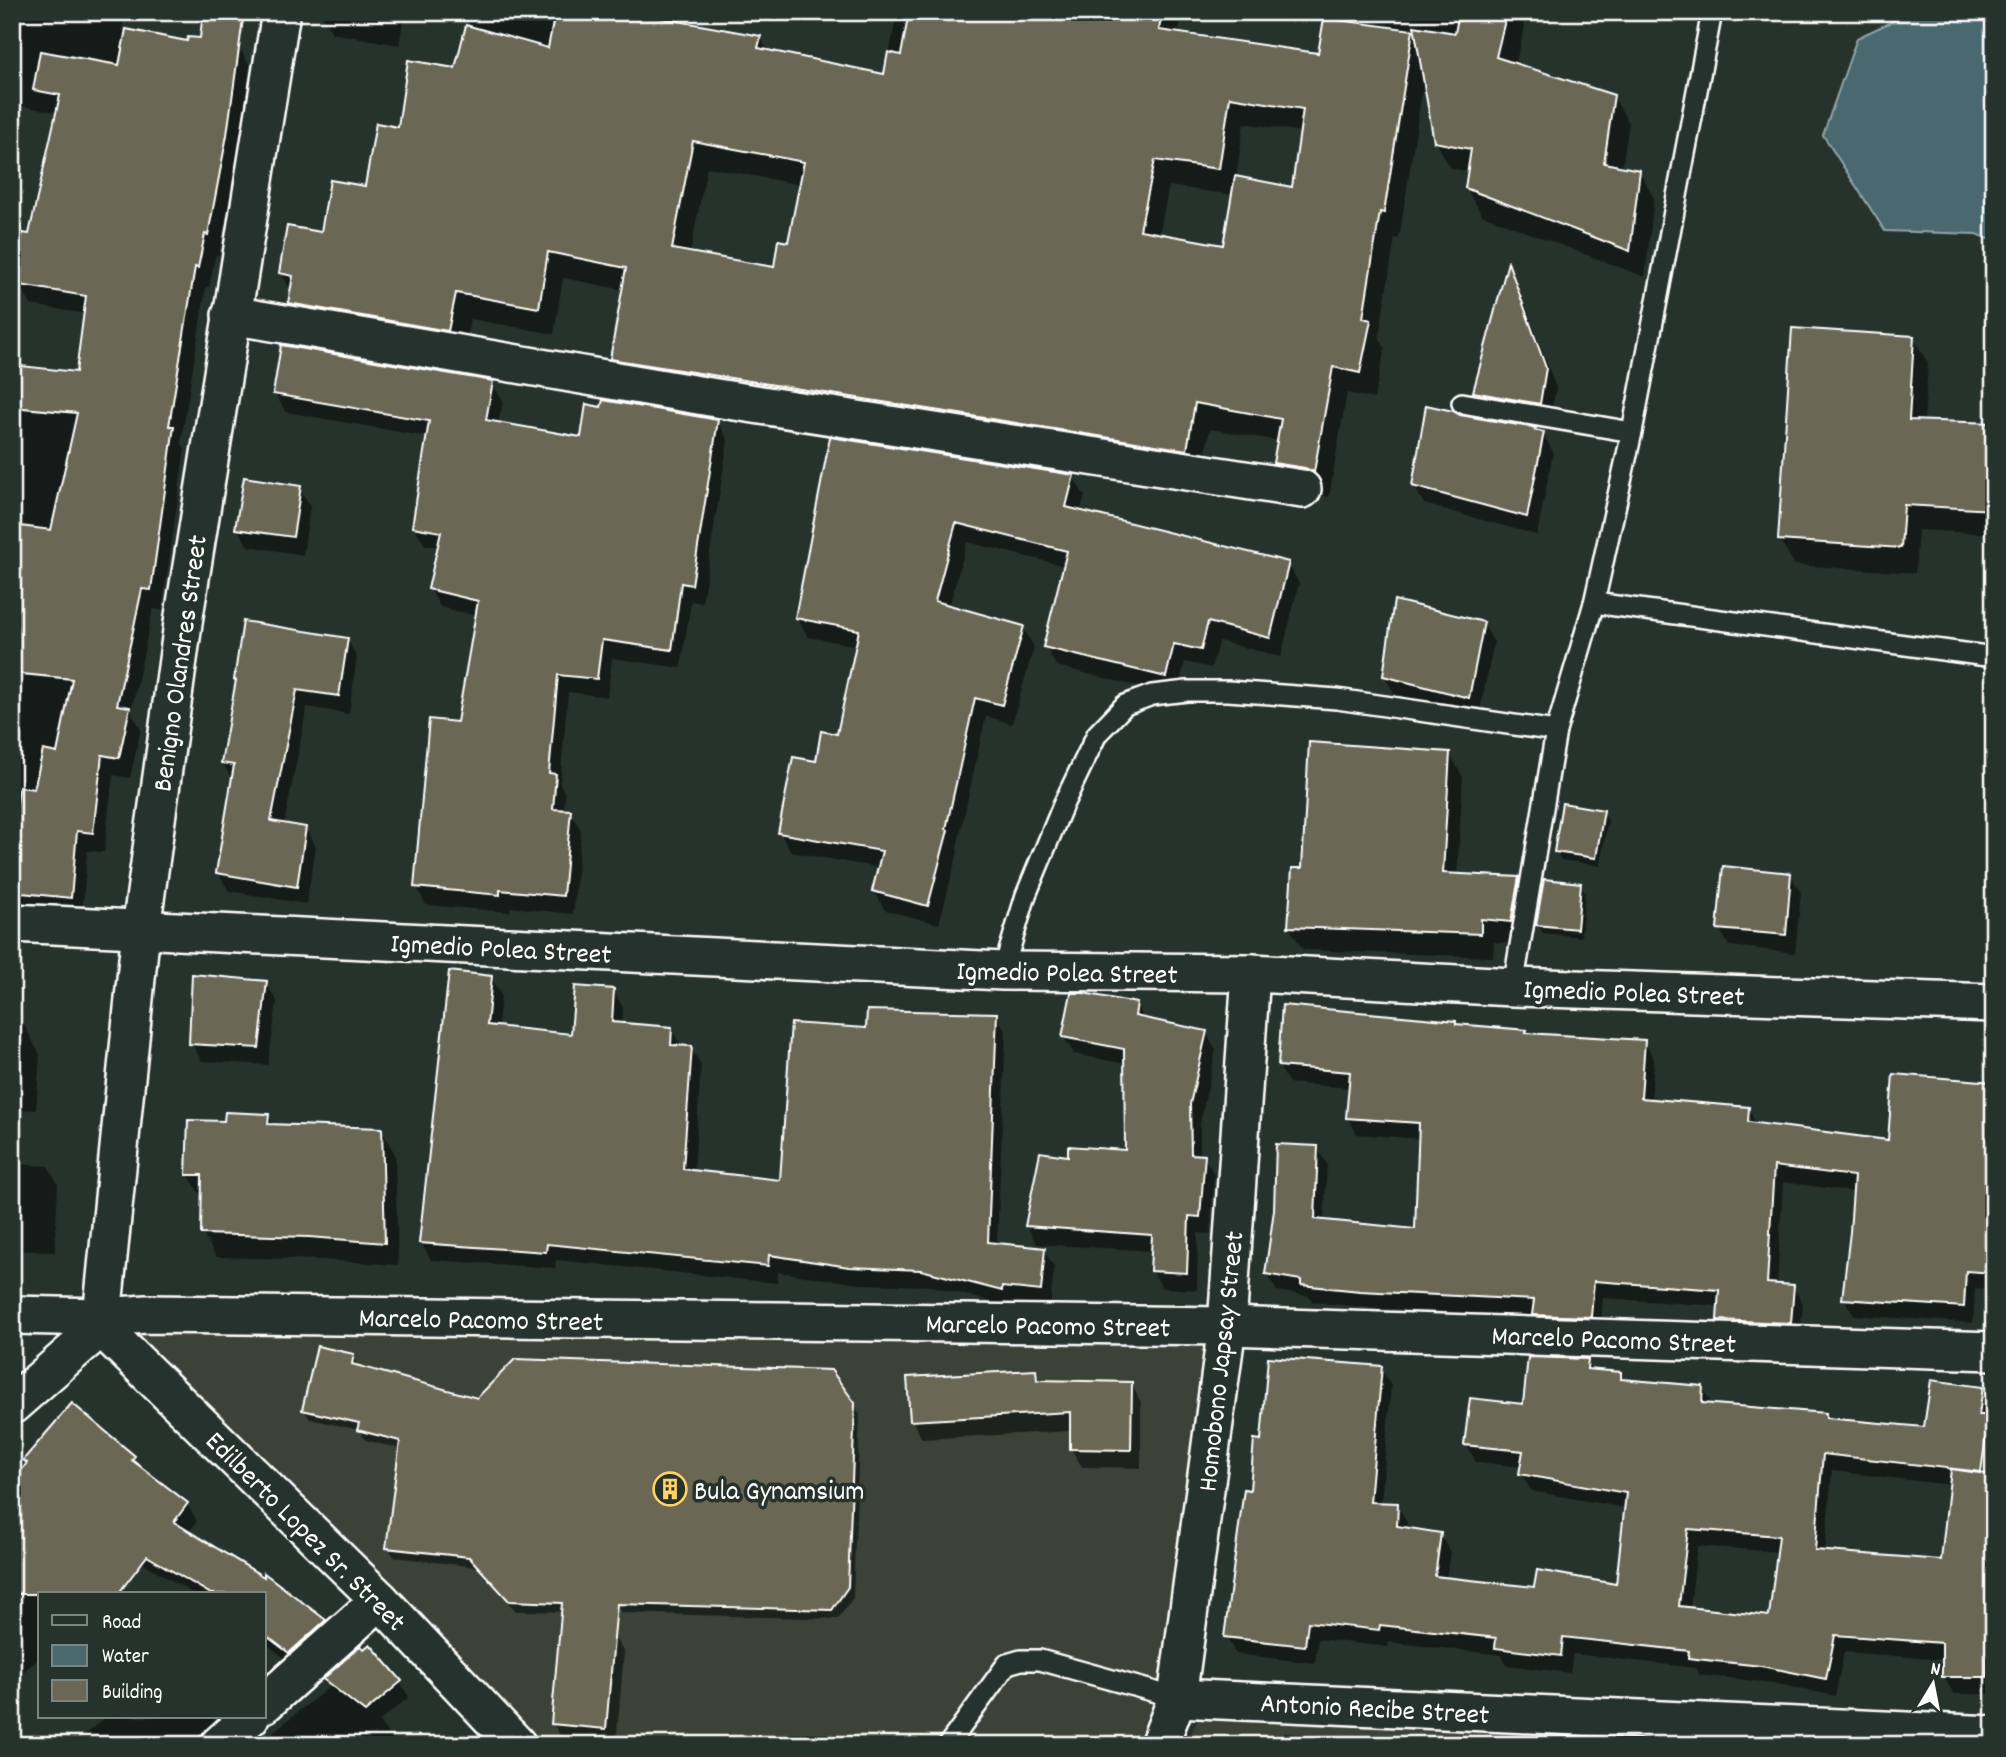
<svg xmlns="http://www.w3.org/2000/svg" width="2006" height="1757" font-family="Dekko,sans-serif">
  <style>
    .built { fill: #3b4339 }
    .water { fill: #4a6870; stroke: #92a4a9; stroke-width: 2 }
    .shadow { fill: #0007; fill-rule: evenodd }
    .building { fill: #6b6754; stroke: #fff; stroke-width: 2; fill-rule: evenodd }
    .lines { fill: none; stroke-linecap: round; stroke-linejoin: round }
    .lane-casing { stroke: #fff; stroke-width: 24 }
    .street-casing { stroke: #fff; stroke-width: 42 }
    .lane { stroke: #26332d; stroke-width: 19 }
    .street { stroke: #26332d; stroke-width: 37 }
    .labels { text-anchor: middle; stroke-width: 7; stroke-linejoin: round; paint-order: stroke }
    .street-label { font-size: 28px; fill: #fff; stroke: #26332d }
    .poi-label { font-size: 28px; fill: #fff; stroke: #26332d; text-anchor: start }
  </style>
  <rect width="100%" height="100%" fill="#26332d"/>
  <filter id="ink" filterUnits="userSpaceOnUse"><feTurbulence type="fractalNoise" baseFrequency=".0143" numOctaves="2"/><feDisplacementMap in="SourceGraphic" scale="14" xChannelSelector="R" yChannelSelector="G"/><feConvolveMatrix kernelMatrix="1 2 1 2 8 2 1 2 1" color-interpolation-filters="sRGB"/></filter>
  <g filter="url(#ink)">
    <g class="built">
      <path d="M128,1326L1216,1346L1153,1713L1137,1745H545L388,1593Z"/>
      <path d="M1202,1711L1740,1745H1186Z"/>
    </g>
    <path class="water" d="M1912,12H1994V241L1976,234L1885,231L1823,135L1857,38Z"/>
    <g class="shadow">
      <path d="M12,12H125L122,30L189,43L238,45L250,66L238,156L219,255L216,254L209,287H206L181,442L185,448L162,610L153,609L131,712L141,729L130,778L113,775L104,852L87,851L82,917L23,912L12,893L19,805H12V367L77,374L86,314L31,305L19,285L58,113L12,104Z"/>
      <path d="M320,12H405L399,45L332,33Z"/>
      <path d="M471,12H642V16L760,37L768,51L885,76L897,12H1176L1181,21L1178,34L1320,55L1327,12H1516L1525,27L1515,65L1613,96L1629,123L1622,168L1639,171L1654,198L1645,277L1482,215L1466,188L1469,172L1451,168L1435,141L1424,79L1399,239L1395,238L1379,337L1385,348L1374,399L1347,393L1329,497L1290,489L1275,463L1279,441L1210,429L1202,476L627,385L612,358L624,290L563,278L554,334L470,319L463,357L305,330L290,303L292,292L281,273L366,188L399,129L456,70ZM1244,123L1302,132L1293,189L1236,178ZM707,167L801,185L790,244L775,269L690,254ZM1169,186L1234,195L1224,247L1159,235Z"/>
      <path d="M1508,267L1517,282L1556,388L1550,421L1485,410L1475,392Z"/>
      <path d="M1913,338L1928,363L1924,422L1994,425V534L1918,530L1915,573L1795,565L1780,540Z"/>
      <path d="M492,383L503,401L498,424L582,439L717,421L728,440L702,603L691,601L681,668L612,658L607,697L568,692L560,784L565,794L564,811L570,812L581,830L573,914L510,907V912L426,905L416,886L458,724L477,616L440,607L430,589L439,547L425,545L414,527L428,437L286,412L275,394Z"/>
      <path d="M1459,417L1543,434L1553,452L1537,535L1424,504L1414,486Z"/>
      <path d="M831,439L1073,477L1085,496L1080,512L1288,564L1299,583L1281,657L1219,641L1211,668L1185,662L1176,696L1056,666L1045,646L1065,566L967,542L949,607L1023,628L1034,647L1012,724L986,716L957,848L958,851L939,924L885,910L874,891L880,868L791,852L780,833L817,763L838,736L858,646L808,637L796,617Z"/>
      <path d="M299,488L310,506L303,555L248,546L237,528Z"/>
      <path d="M1483,624L1494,642L1479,715L1395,694L1384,676Z"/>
      <path d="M347,639L357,657L349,714L307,707L284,825L305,828L316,847L306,904L229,891L218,873L233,781L222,762Z"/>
      <path d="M1449,753L1463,777L1457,876L1518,878L1531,902L1524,945L1494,942L1493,957L1303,950L1289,927L1303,870Z"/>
      <path d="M1603,812L1608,820L1600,866L1561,860L1556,851Z"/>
      <path d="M1790,874L1801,893L1795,953L1729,946L1719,928Z"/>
      <path d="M1580,885L1585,893L1581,937L1543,933L1538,924Z"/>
      <path d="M491,977L501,995L498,1027L573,1036L613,990L623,1008L622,1025L671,1028L681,1046L691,1048L701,1065L694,1172L782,1182L868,1029L996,1014L1006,1032L997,1245L1044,1250L1054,1267L1050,1308L1011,1304V1307L932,1286L860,1284L778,1272L777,1283L556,1260L555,1268L431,1260L421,1243Z"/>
      <path d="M266,983L277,1001L268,1065L202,1061L191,1043Z"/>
      <path d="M1136,1004L1145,1020L1206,1033L1216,1050L1200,1123V1157H1204L1214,1174L1210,1234L1198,1233L1197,1290L1162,1288L1152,1270L1153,1251L1037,1244L1027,1226L1069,1158L1127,1152L1126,1064L1074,1054L1064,1037Z"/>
      <path d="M12,1020L22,1021L40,1055L36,1110L12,1109Z"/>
      <path d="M1457,1026L1526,1032L1527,1035L1644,1042L1654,1059L1651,1101L1748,1109L1757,1125L1889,1142L1994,1083V1289L1975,1288L1973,1323L1854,1315L1844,1298L1855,1192L1783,1182L1777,1285L1793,1286L1803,1304L1800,1340L1729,1337L1719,1320L1720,1306L1603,1298L1600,1334L1544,1332L1535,1316L1371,1308L1313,1302L1309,1296L1277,1291L1267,1274L1317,1147L1327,1165L1324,1222L1417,1231L1420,1139L1357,1134L1347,1117L1350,1088L1289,1083L1279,1066Z"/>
      <path d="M268,1115L274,1126L381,1130L395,1154L398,1265L323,1260L216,1257L203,1234L202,1198L188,1174L226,1123Z"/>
      <path d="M12,1164L48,1166L58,1184L55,1252L12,1250Z"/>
      <path d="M353,1356L358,1367L478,1400L854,1404L860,1415L853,1598L838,1619L622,1613L602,1591L576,1612L516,1611L476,1567L394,1557L388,1547L401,1449L365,1440L359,1430L310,1419L304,1410Z"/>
      <path d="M1587,1360L1593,1372L1620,1374L1624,1381L1702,1388L1713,1406L1825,1415L1828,1420L1925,1429L1982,1389L1990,1403H1994V1694H1954L1943,1676L1944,1660L1844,1652L1835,1696L1772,1683L1700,1675L1696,1668L1573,1654L1570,1673L1507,1665L1501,1655L1389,1642L1388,1647L1318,1639L1315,1663L1236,1654L1226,1637L1262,1441L1381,1368L1391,1386L1381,1504L1397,1505L1407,1522V1530L1440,1535L1450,1552L1446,1579L1536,1589L1618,1586L1626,1508L1531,1491L1521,1474L1522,1467L1476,1462L1466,1444L1524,1406ZM1832,1471L1951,1485L1943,1562L1825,1552ZM1697,1546L1779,1552L1770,1618L1690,1609Z"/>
      <path d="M1035,1372L1041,1381L1131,1384L1141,1402V1468L1082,1467L1071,1449L1072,1431L922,1439L912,1420Z"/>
      <path d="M134,1457L141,1469L187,1504L197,1521L188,1533L259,1576L262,1573L325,1621L335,1638L300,1670L264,1642V1594H194L29,1493Z"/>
      <path d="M12,1490L107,1594H40V1658L12,1681Z"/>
      <path d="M614,1636L624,1653L616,1745L564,1742L553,1724Z"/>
      <path d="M325,1680L400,1682L409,1697L379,1722L397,1745H253L256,1742L258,1744L329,1687Z"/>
      <path d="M106,1717H225L213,1745H73Z"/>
      <path d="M1283,1733L1533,1745H1283Z"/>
    </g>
    <g class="building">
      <path d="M203,12H244L227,135L208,235L205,234L198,268L195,267L169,426H174L151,590L142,589L117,705L130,707L119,758L102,755L93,833L77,831L71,898L12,892V844L19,787L34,789L43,750L57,753L72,679L12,673V525L51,530L77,413L12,407V365L76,372L86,296L14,284L22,233L29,234L60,95L33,90L40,51L119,65L126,29L187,41L188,37L200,38Z"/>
      <path d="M555,12H628L761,36L758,48L884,74L888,52L901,55L909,12H1162L1159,30L1318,53L1324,18L1413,30L1384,213L1380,212L1363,318L1371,320L1360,373L1333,367L1314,472L1305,468L1273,463L1281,419L1195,403L1187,450L610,359L626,268L548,252L539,308L456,293L448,331L288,303L293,276L279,273L287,226L321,232L330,180L365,186L376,123L398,127L408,60L455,68L466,25L548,48ZM1230,97L1303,109L1292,187L1235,176L1223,245L1140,230L1155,160L1219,169ZM693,141L804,162L788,242L778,240L774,267L672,249Z"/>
      <path d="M1459,12H1507L1496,57L1614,95L1604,163L1640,170L1630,251L1465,188L1471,149L1434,142L1414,26L1455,33Z"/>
      <path d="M1508,262L1546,368L1540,404L1473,392Z"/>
      <path d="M1792,328L1914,336L1909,420L1994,423V510L1904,505L1901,548L1778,540Z"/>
      <path d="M281,345L493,381L486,420L581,437L586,404L601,407L603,400L718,420L692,585L681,583L672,650L602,640L597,679L558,675L549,773L556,774L553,809L571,810L563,896L500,890V895L414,887L429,719L457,722L478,601L428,589L441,532L412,527L429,421L273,394Z"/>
      <path d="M1426,405L1453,411L1460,415L1536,428L1535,430L1544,432L1527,517L1412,486Z"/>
      <path d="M830,437L1074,475L1066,507L1289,562L1270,638L1208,622L1201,650L1174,644L1166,677L1043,647L1067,551L956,523L935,601L1024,626L1002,705L975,698L946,829L948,830L928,906L872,891L882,851L778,833L793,757L816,761L821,731L837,734L859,630L795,618Z"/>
      <path d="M244,477L301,486L293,537L235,529Z"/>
      <path d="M1394,600L1484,622L1469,698L1383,676Z"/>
      <path d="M243,621L348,638L339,696L297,690L271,821L306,827L297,887L216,873L234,765L221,763L236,680H234Z"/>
      <path d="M1309,742L1450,752L1443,873L1519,877L1511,922L1481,919V934L1288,927L1292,868H1302Z"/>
      <path d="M1562,803L1604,810L1596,858L1554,852Z"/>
      <path d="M1723,866L1791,873L1786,935L1717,929Z"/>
      <path d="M1544,879L1581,883L1577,929L1536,925Z"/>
      <path d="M449,971L492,976L487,1025L571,1034L575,986L614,989L612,1022L672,1027L671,1045L692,1046L683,1169L780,1180L791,1023L866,1028L867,1010L997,1013L988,1242L1045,1248L1041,1291L1002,1287V1291L921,1270L849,1267L769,1255L768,1266L547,1244L546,1252L419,1243Z"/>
      <path d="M192,974L267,981L259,1048L189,1044Z"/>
      <path d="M1071,993H1083L1137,1003L1135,1016L1207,1031L1190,1104L1191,1154L1205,1155L1200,1217L1189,1216L1187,1273L1150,1271L1152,1235L1025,1226L1040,1152L1068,1156V1146L1125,1150L1124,1049L1062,1037Z"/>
      <path d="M1282,1005L1456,1021V1024L1527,1030L1526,1033L1645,1040L1641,1098L1749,1107L1748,1122L1888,1140L1893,1074L1994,1082V1273L1966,1271L1964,1307L1842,1299L1850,1232L1854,1176L1774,1166L1767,1283L1794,1285L1791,1323L1717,1320L1719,1290L1594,1281L1591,1317L1532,1315L1534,1300L1360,1291L1301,1285V1280L1265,1274L1274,1210L1276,1144L1318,1146L1315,1219L1415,1229L1419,1123L1346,1118L1350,1072L1278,1066Z"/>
      <path d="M225,1112L269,1114L268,1124L382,1128L385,1243L309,1237L201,1234L202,1175H186L188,1120L224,1121Z"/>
      <path d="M317,1346L354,1354L352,1364L477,1398L515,1359L831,1370L855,1403L848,1587L832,1610L617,1604L606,1729L551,1724L562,1603L509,1601L469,1557L386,1548L400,1441L357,1430L359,1423L302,1410Z"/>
      <path d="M1268,1357L1382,1366L1370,1502L1398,1503L1397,1526L1441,1533L1435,1576L1534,1587L1537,1570L1616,1584L1626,1493L1519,1474L1523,1451L1464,1445L1470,1398L1523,1404L1528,1357L1588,1359L1587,1369L1621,1372V1379L1703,1386L1702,1403L1826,1413V1418L1924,1427L1931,1380L1983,1387L1979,1415H1989L1981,1472L1823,1454L1815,1550L1941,1560L1951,1469L1994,1475V1529L1988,1528L1987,1677H1942V1643L1835,1635L1826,1679L1761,1666L1688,1658L1689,1651L1563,1637L1561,1656L1495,1648L1496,1638L1380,1625L1379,1630L1308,1622L1305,1646L1224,1637L1244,1489L1250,1490L1254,1439L1261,1440ZM1688,1529L1779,1536L1769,1616L1679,1606Z"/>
      <path d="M1036,1370L1037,1380L1132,1382L1131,1450L1070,1449V1412L910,1421L907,1377Z"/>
      <path d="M72,1403L135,1456L132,1460L188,1503L174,1522L264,1577V1573L326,1620L289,1653L264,1634V1594H211L147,1556L118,1594H12V1482L27,1463L23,1460Z"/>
      <path d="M370,1644L402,1681L365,1712L323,1679L360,1646L364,1649Z"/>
    </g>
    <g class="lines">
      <defs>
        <g id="lane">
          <path d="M1462,403L1632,432"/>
          <path d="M1594,603L1994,657"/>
          <path d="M1003,971L1026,895L1063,805L1097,734L1125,705L1152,695L1187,691H1228L1337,699L1556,731"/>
          <path d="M1513,987L1556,731L1594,603L1632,432L1712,12"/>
          <path d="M948,1745L1007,1664L1021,1660H1040L1177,1698"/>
        </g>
        <g id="street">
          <path d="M281,12L184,616L141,929L101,1327L380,1600L517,1745"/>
          <path d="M231,315L716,398L1302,489"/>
          <path d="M12,923L1003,971L1251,973L1513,987L1994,1003"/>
          <path d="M12,1315L101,1317L147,1314L1227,1326L1994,1351"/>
          <path d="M12,1405L101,1327"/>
          <path d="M1177,1698L1994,1735"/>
          <path d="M264,1704L380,1600"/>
          <path d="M219,1745L250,1717"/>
          <path d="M1159,1745L1177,1698L1227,1326L1251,973"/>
        </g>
      </defs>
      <use href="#lane" class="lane-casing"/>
      <use href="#street" class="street-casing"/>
      <use href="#lane" class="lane"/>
      <use href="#street" class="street"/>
    </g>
  </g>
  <defs>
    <symbol id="building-ring" viewBox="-11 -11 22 22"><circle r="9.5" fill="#26332d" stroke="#ffd166" stroke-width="1.5"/><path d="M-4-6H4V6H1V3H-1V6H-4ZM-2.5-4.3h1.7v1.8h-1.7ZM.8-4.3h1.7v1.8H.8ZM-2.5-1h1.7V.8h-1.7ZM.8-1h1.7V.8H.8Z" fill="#ffd166"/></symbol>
  </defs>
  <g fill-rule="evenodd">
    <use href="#building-ring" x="651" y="1470" width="38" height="38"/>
  </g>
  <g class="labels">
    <g class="street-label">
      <text transform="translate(178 663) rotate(-82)" y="10">Benigno Olandres Street</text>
      <text transform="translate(501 947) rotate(3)" y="10">Igmedio Polea Street</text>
      <text transform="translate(1067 971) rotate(1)" y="10">Igmedio Polea Street</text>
      <text transform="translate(1634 991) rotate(2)" y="10">Igmedio Polea Street</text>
      <text transform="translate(481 1318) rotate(1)" y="10">Marcelo Pacomo Street</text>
      <text transform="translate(1048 1324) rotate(1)" y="10">Marcelo Pacomo Street</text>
      <text transform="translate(1614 1338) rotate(2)" y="10">Marcelo Pacomo Street</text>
      <text transform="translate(1219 1361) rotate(-84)" y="10">Homobono Japsay Street</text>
      <text transform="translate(307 1530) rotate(45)" y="10">Edilberto Lopez Sr. Street</text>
      <text transform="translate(1375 1707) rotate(3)" y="10">Antonio Recibe Street</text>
    </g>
    <g class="poi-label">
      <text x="694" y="1499">Bula Gynamsium</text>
    </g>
  </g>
  <rect width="2006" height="1757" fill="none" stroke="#26332d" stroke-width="42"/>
  <rect x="21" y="21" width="1964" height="1715" fill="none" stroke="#fff" stroke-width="2.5" filter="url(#ink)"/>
  <rect x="38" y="1592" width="228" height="126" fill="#26332d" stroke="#7d8581" stroke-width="2"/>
  <rect x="52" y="1615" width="35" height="10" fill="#26332d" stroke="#7d8581" stroke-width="2"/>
  <text x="102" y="1628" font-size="21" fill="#ffffff">Road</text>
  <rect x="52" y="1645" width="35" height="21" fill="#4a6870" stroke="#7d8581" stroke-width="2"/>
  <text x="102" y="1662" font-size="21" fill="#ffffff">Water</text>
  <rect x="52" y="1680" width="35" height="21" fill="#6b6754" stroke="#7d8581" stroke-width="2"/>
  <text x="102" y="1698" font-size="21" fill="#ffffff">Building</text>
  <g transform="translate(1933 1684) rotate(10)" stroke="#26332d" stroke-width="5" paint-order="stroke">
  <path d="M0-5L12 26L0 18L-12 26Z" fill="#ffffff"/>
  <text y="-10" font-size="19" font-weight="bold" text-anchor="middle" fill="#ffffff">N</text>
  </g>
</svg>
